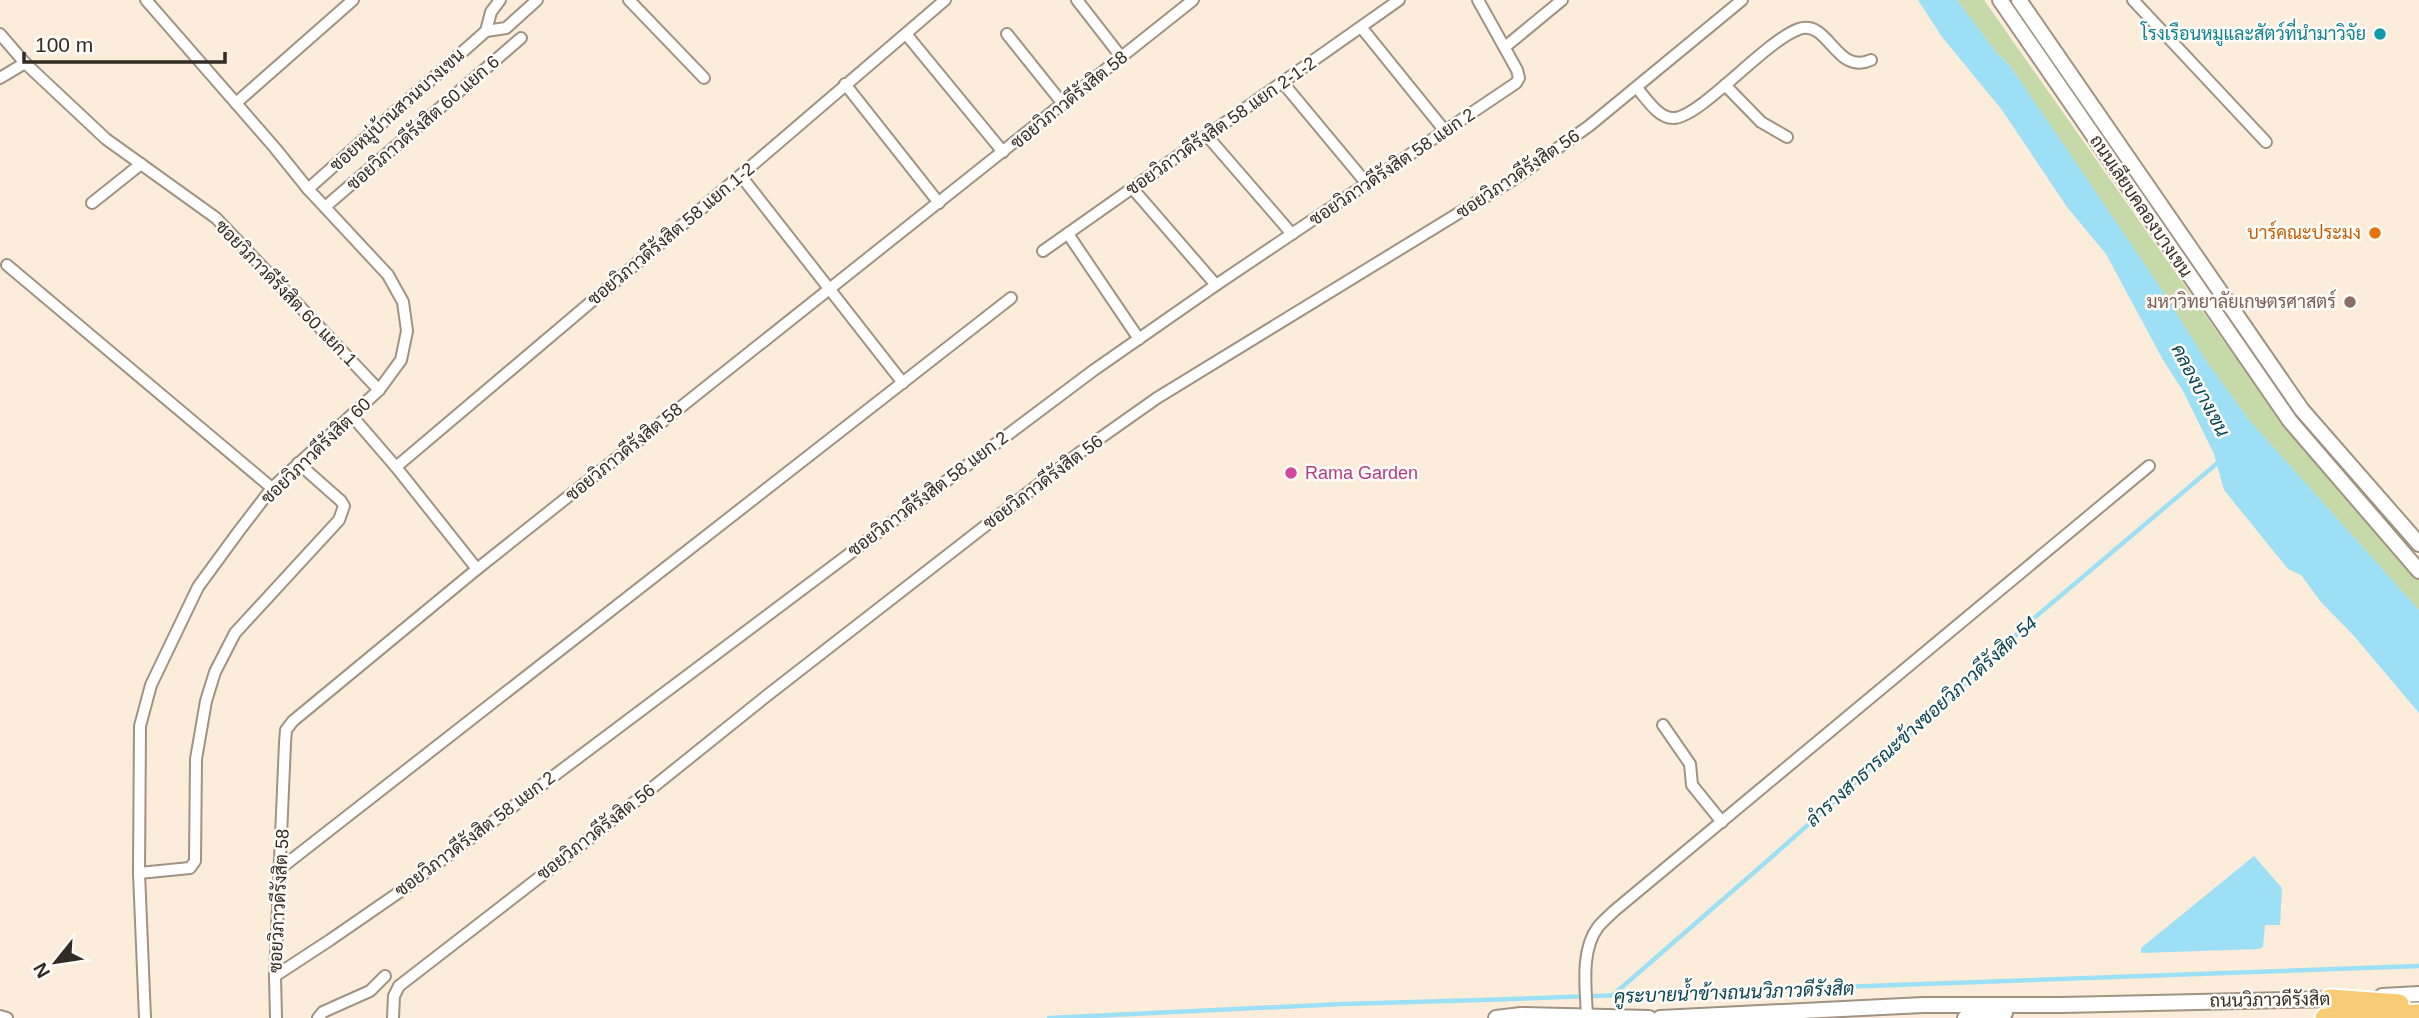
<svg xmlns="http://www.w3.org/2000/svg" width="2419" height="1018" font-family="Helvetica,Sarabun,sans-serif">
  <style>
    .green { fill: #c5d9a9 }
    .water { fill: #9de0f6 }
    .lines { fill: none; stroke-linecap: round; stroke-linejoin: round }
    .stream { stroke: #9de0f6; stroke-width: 4.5 }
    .street-casing { stroke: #a09381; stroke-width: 14 }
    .secondary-casing { stroke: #a09381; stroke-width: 18 }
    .highway-casing { stroke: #fff; stroke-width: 23 }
    .street { stroke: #fff; stroke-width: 10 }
    .secondary { stroke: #fff; stroke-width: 14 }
    .highway { stroke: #f9cb74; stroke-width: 19 }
    .culture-dot { fill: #0f9aa8; stroke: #fffcf8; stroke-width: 2.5 }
    .food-dot { fill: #e8710a; stroke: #fffcf8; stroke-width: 2.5 }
    .education-dot { fill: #8d6e63; stroke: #fffcf8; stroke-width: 2.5 }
    .hotel-dot { fill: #d1479c; stroke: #fffcf8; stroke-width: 2.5 }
    .labels { text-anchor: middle; stroke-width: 5; stroke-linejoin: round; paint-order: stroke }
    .culture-label { font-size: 18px; fill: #0d838f; stroke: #fffcf8; text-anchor: end }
    .street-label { font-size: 18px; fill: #322c25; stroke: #fffcf8 }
    .food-label { font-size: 18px; fill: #c56008; stroke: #fffcf8; text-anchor: end }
    .education-label { font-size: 18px; fill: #785e54; stroke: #fffcf8; text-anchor: end }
    .hotel-label { font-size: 18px; fill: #b23c85; stroke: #fffcf8; text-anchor: start }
    .water-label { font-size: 19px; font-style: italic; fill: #084554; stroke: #fffcf8 }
  </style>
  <rect width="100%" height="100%" fill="#fbedda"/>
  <path class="green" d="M1957,0H1984L2225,343L2306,449L2419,577V610L2249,420L2205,359L2011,67L1996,52Z"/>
  <g class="water">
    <path d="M1918,0H1957L1996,52L2011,67L2156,281L2205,359L2249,420L2419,610V713L2354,636L2321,602L2301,575L2288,569L2224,490L2214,454L2183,391L2163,360L2106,254L2067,207L2002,110L1942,37Z"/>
    <path d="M2254,856L2282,888L2280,925H2265L2263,947L2259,949L2141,953V948Z"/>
  </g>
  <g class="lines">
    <g class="stream">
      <path d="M1613,995L1774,855L1942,705L2033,619L2221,460"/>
      <path d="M1049,1018L1342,1004L1483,1000L2419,966"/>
    </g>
    <defs>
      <g id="street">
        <path d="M629,0L704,78"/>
        <path d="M1077,0L1122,58"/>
        <path d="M2133,0L2266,142"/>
        <path d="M1361,27L1445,131"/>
        <path d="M486,31L491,12L500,0"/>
        <path d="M0,34L25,63L106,139L216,218L379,390"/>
        <path d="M906,34L1003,152"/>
        <path d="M1007,34L1063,104"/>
        <path d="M1505,47L1562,0"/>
        <path d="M0,78L25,63"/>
        <path d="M1283,83L1367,184"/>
        <path d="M845,84L939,203"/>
        <path d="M1725,85L1761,122L1787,137"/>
        <path d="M1637,88C1646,98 1658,118 1673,118C1699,119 1766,40 1799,29C1829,19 1836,76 1871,60"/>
        <path d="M236,103L353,0"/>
        <path d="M1208,137L1292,234"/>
        <path d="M741,176L903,383"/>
        <path d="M308,189L486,31L506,28L537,0"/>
        <path d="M1133,189L1216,285"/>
        <path d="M92,203L141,164"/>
        <path d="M325,207L521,38"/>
        <path d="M1068,234L1139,339"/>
        <path d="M1043,251L1399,0"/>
        <path d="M7,265L272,488"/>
        <path d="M352,416L396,467L477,569"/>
        <path d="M396,467C580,312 763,157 945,0"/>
        <path d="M1663,725L1690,764L1692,785L1722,822"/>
        <path d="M281,868L1011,298"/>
        <path d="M139,873L190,868L195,861L196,759L206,701L215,672L235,633L339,520L344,506L341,501L298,463"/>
        <path d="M275,976L330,940L398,893L1094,370L1216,285L1516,83L1519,78L1517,70L1478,0"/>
        <path d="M0,1016L7,1018"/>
        <path d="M1587,1016C1586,989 1580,951 1598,927C1602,922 1609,916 1614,911L2149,466"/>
        <path d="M145,1018L139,873L140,726L151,685L198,587L239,531L272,488L379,390L401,360L407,331L403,302L388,275L308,189L275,148L146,0"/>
        <path d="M276,1018L275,976L285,743L286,730L293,721L477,569L1193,0"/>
        <path d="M318,1018L323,1012L370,991L385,976"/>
        <path d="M393,1018L394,996L399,986L576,849L769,694L1079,453L1157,398L1511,181L1589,126L1742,0"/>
      </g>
      <g id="secondary">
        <path d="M2000,0L2290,421L2419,571"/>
        <path d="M2019,0L2302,410L2419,544"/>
        <path d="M2382,996L2419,994"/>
        <path d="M1496,1018L1521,1015L1649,1018"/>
        <path d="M1660,1018L1923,1005H2062L2337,999"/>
        <path d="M1965,1018L2005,1013"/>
      </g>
      <g id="highway">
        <path d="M2330,999L2399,1004"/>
        <path d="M2325,1018L2419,1014"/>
      </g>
    </defs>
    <use href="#street" class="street-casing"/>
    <use href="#secondary" class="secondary-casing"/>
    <use href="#highway" class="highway-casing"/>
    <use href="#street" class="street"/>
    <use href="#secondary" class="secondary"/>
    <use href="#highway" class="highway"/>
  </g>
  <circle class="culture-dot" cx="2380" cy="34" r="7"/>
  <circle class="food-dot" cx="2375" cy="233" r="7"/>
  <circle class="education-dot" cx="2350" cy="302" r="7"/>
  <circle class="hotel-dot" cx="1291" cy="473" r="7"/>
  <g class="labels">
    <g class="culture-label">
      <text x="2366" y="40">โรงเรือนหมูและสัตว์ที่นำมาวิจัย</text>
    </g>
    <g class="street-label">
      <text transform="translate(1069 100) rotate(-39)" y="6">ซอยวิภาวดีรังสิต 58</text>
      <text transform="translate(397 110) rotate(-42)" y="6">ซอยหมู่บ้านสวนบางเขน</text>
      <text transform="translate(423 123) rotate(-41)" y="6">ซอยวิภาวดีรังสิต 60 แยก 6</text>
      <text transform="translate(1221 126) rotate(-35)" y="6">ซอยวิภาวดีรังสิต 58 แยก 2-1-2</text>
      <text transform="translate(1392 167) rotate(-34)" y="6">ซอยวิภาวดีรังสิต 58 แยก 2</text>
      <text transform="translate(1518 174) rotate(-34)" y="6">ซอยวิภาวดีรังสิต 56</text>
      <text transform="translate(2141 206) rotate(56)" y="6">ถนนเลียบคลองบางเขน</text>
      <text transform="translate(671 234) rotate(-40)" y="6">ซอยวิภาวดีรังสิต 58 แยก 1-2</text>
      <text transform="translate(286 293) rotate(46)" y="6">ซอยวิภาวดีรังสิต 60 แยก 1</text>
      <text transform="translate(316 451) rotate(-44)" y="6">ซอยวิภาวดีรังสิต 60</text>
      <text transform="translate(624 452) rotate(-39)" y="6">ซอยวิภาวดีรังสิต 58</text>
      <text transform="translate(1043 482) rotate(-37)" y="6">ซอยวิภาวดีรังสิต 56</text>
      <text transform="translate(928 494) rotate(-37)" y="6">ซอยวิภาวดีรังสิต 58 แยก 2</text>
      <text transform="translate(596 832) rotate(-38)" y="6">ซอยวิภาวดีรังสิต 56</text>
      <text transform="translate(475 834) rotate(-37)" y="6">ซอยวิภาวดีรังสิต 58 แยก 2</text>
      <text transform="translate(279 901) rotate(-87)" y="6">ซอยวิภาวดีรังสิต 58</text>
      <text transform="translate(2270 1000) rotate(-1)" y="6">ถนนวิภาวดีรังสิต</text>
    </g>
    <g class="food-label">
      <text x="2361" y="239">บาร์คณะประมง</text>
    </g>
    <g class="education-label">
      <text x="2336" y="308">มหาวิทยาลัยเกษตรศาสตร์</text>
    </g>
    <g class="hotel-label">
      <text x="1305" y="479">Rama Garden</text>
    </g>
    <g class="water-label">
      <text transform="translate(2201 390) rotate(62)" y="7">คลองบางเขน</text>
      <text transform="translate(1921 721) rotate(-42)" y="7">ลำรางสาธารณะข้างซอยวิภาวดีรังสิต 54</text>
      <text transform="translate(1734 992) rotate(-2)" y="7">คูระบายน้ำข้างถนนวิภาวดีรังสิต</text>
    </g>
  </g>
  <g transform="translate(56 962) rotate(240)" stroke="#fffcf8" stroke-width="5" paint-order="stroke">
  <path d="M0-5L12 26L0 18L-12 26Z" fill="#322c25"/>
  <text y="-10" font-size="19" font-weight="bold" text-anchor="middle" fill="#322c25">N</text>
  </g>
  <path d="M24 52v10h201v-10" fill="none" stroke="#322c25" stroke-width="3.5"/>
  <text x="35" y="52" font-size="21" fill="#322c25" stroke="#fffcf8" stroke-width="5" paint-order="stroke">100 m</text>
</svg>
